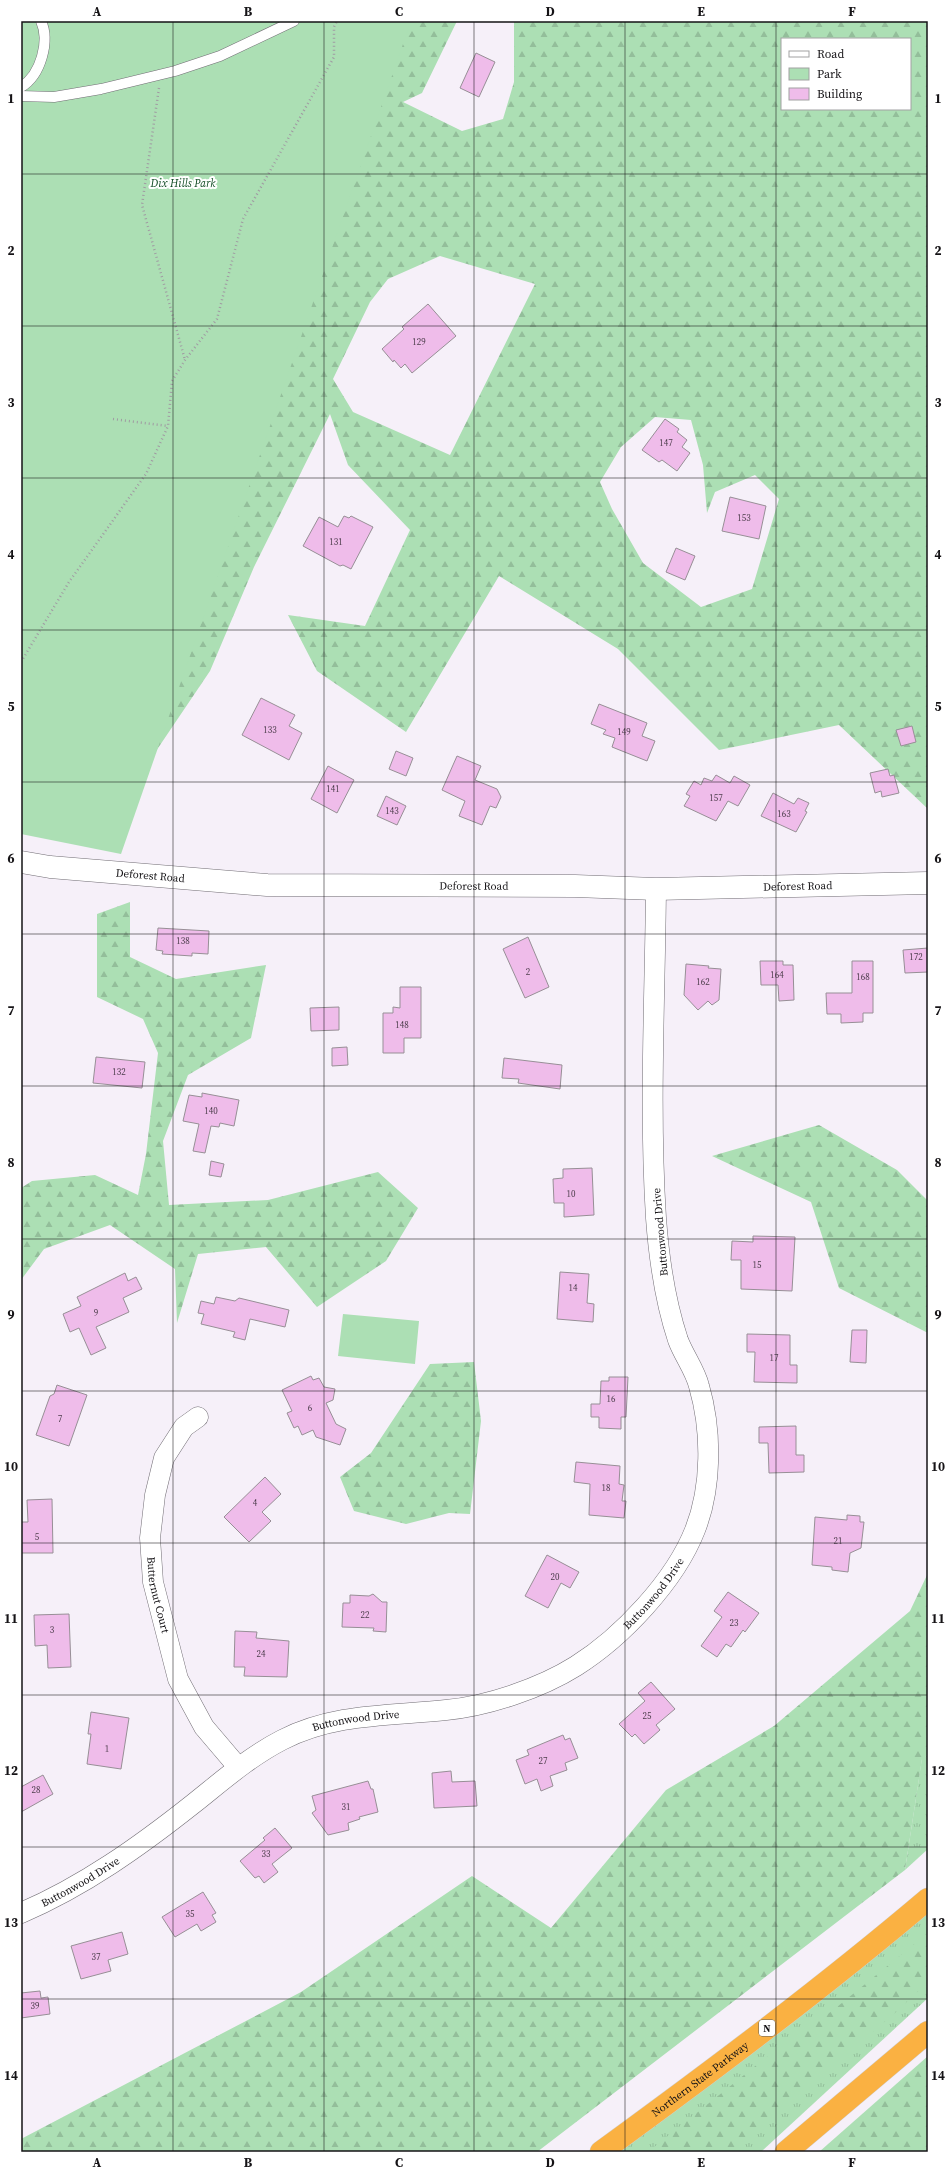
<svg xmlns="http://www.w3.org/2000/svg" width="949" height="2173" font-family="'Source Serif 4',serif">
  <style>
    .grass { fill: url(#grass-tufts) }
    .forest { fill: url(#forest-firs); fill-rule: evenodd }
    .park { fill: #acdfb4 }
    .building { fill: #efbcea; stroke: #978f96 }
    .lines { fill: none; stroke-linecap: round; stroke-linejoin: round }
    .service-casing { stroke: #716d74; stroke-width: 11 }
    .minor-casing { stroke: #716d74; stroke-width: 21 }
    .tertiary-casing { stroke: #716d74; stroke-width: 23 }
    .motorway-casing { stroke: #d0d0d0; stroke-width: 23 }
    .path { stroke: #a09ba2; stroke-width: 2.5; stroke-dasharray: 1 3; stroke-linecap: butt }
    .service { stroke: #fff; stroke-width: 10 }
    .minor { stroke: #fff; stroke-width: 20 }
    .tertiary { stroke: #fff; stroke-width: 22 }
    .motorway { stroke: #fab142; stroke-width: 22 }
    .grid { fill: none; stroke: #151316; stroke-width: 1; stroke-opacity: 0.55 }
    .labels { text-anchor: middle; stroke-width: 4; stroke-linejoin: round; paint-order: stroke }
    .number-label { font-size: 9px; fill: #4c3d4b }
    .shield { fill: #fff; stroke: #5b5a5c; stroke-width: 1 }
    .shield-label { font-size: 10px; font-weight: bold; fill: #151316 }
    .park-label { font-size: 11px; font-style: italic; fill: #0c481f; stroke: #fff }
    .street-label { font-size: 11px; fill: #151316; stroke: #fff }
    .neatline { fill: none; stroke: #151316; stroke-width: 1.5 }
    .grid-label { font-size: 13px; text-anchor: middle; font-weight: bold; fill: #151316 }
  </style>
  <defs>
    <pattern id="grass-tufts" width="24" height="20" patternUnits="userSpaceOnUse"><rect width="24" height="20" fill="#acdfb4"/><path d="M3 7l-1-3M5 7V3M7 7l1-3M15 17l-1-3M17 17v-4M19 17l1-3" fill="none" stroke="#93be9a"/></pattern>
    <pattern id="forest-firs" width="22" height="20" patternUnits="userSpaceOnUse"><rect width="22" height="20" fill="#acdfb4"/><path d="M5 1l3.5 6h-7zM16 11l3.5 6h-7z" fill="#93be9a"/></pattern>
  </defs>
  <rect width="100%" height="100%" fill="#f6f0f9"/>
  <g class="grass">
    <path d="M928,1755V1849L905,1870L922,1758Z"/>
    <path d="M928,1910V1998L761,2152H615Z"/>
  </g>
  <g class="forest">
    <path d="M245,21H457L422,93L403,102L462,131L503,119L514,82V21H928V809L839,725L719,750L618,649L499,576L406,732L317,671L288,615L365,626L410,530L348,465L330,414L254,567L210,671L125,797L21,592ZM782,39H910V109H782ZM440,256L535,284L450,455L353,412L333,379L370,302L388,279ZM655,417L691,420L703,465L707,513L715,492L755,475L779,499L752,589L701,607L643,563L612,509L600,482L621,447Z"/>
    <path d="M130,902V957L176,979L266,965L251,1038L188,1075L163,1141L169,1205L268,1200L378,1172L418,1208L386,1261L317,1307L266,1247L198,1254L177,1323L175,1269L110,1225L44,1249L21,1280V1188L32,1181L95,1175L138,1195L146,1154L158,1053L143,1019L97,997V914Z"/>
    <path d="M819,1125L897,1170L928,1201V1333L839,1288L811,1202L712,1156Z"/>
    <path d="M474,1362L481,1421L470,1514L449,1513L406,1524L354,1511L340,1477L371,1453L430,1364Z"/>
    <path d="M928,1573V1755L922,1759L905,1870L537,2152H21V2139L301,1992L472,1876L551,1928L666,1790L774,1726L910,1611Z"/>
    <path d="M928,1933V1982L896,2012L733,2152H648L784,2043L832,2011Z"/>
    <path d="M928,2056V2152H819Z"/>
  </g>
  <g class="park">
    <path d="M21,21H411L121,854L21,834Z"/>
    <path d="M343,1314L419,1321L415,1364L338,1356Z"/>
  </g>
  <g class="building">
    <path d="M476,53L495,62L479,97L460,88Z"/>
    <path d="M428,304L456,336L412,373L405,364L401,368L394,360L393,362L382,349L404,329L402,327Z"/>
    <path d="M665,419L679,429L677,432L687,440L682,447L690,453L677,471L662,460L659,462L642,450Z"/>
    <path d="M730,497L766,506L759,539L722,531Z"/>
    <path d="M344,516L349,518L351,516L373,527L351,569L343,565L340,566L303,546L319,517L338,527Z"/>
    <path d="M676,548L695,556L685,580L666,572Z"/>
    <path d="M261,698L295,715L289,726L302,733L289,760L242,735Z"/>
    <path d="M599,704L647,723L642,736L655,741L647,761L612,747L615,738L603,734L606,730L591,724Z"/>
    <path d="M912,726L916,742L901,746L896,730Z"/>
    <path d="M396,751L413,758L406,776L389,769Z"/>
    <path d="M457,756L481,766L475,780L497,789L501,797L496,808L490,806L482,825L459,816L465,801L442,790Z"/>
    <path d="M328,766L354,780L337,813L311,799Z"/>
    <path d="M888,769L890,776L894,775L899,793L882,797L881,791L875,793L870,773Z"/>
    <path d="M716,775L730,783L734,776L750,785L738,806L728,801L716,821L684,806L690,796L686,794L694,781L701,785L704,778L712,781Z"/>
    <path d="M773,793L794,804L798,798L809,803L805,811L807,812L796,832L761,816Z"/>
    <path d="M386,796L406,806L397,825L377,816Z"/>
    <path d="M158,928L209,931L208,954L192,953V956L162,954L163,951L156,950Z"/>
    <path d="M528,937L549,987L525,998L503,949Z"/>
    <path d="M928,948V972L905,973L903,950Z"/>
    <path d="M760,961H783V965H793L794,1000L779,1001L778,985H761Z"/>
    <path d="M852,961H873V1013H863V1022L841,1023V1014H827L826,993H852Z"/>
    <path d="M686,964L709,966L708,968L721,969L719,1000L712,1005L708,1001L698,1010L684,995Z"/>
    <path d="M400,987H421V1038H404V1053H383V1013H393V1007L400,1008Z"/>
    <path d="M339,1007V1030L311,1031L310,1008Z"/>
    <path d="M347,1047L348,1065L332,1066V1048Z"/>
    <path d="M96,1057L145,1062L142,1088L93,1083Z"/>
    <path d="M504,1058L562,1065L560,1089L518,1083L519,1079L502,1078Z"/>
    <path d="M202,1093L239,1100L234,1126L220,1123L219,1127L211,1126L205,1153L193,1151L199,1124L183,1121L189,1095L202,1097Z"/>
    <path d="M211,1161L224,1164L221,1177L209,1175Z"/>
    <path d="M592,1168L594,1215L564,1217V1203H554L553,1179L563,1178V1169Z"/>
    <path d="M753,1236L795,1237L792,1291L741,1289V1260H731L732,1241L753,1242Z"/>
    <path d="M560,1272L589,1274L587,1303L594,1304L593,1322L557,1319Z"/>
    <path d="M125,1273L128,1281L136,1277L142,1289L123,1298L129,1312L96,1327L106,1348L91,1355L79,1328L70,1332L63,1314L81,1306L77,1297Z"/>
    <path d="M216,1297L235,1301L239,1298L289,1310L285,1327L250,1319L245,1340L233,1337L235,1332L201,1324L204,1314L198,1313L201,1301L214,1304Z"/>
    <path d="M852,1330H867L866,1363L850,1362Z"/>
    <path d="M747,1334L790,1335V1365H797V1383L754,1382L755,1352H747Z"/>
    <path d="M311,1376L313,1380L319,1378L324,1387L335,1389L333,1400L326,1403L336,1424L346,1429L340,1445L316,1437L313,1430L302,1435L298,1426L294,1428L287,1413L292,1411L282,1390Z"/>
    <path d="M609,1377H628L626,1417H621V1429L599,1428V1417H591V1404H600L601,1381H609Z"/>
    <path d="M57,1385L87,1395L69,1446L36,1435L50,1396L54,1394Z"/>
    <path d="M796,1426V1455H804V1472L769,1473L768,1443H759V1427Z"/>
    <path d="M576,1462L620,1466L619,1484L624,1485L622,1501H626L624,1518L589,1515L590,1484L574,1482Z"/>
    <path d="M265,1477L281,1494L262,1512L271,1521L249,1542L224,1517Z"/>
    <path d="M52,1499L53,1553H21V1522H28L27,1500Z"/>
    <path d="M847,1515L860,1516V1522H864L861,1548L850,1553L848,1572L832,1570V1567L812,1565L815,1517L847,1520Z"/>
    <path d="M547,1555L579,1572L570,1588L561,1583L548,1608L525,1596Z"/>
    <path d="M728,1592L759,1613L745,1632L743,1630L731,1647L726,1644L717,1657L701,1646L722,1617L714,1611Z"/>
    <path d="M373,1594L382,1602H387L386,1632L373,1631L374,1628L342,1627L343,1603H350V1595L369,1596Z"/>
    <path d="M69,1614L71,1667L48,1668L47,1645L35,1646L34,1615Z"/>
    <path d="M235,1631L257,1632L256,1638L289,1641L287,1677L244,1676L245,1667H234Z"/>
    <path d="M651,1682L675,1709L656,1725L660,1730L644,1744L635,1734L632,1737L619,1724L645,1701L638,1693Z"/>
    <path d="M91,1712L129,1718L121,1769L87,1764L91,1734H88Z"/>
    <path d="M563,1735L565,1740L570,1738L578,1758L565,1763L567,1770L550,1776L553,1786L541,1791L537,1779L525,1784L516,1760L529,1755L527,1750Z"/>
    <path d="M451,1771L452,1782L475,1781L477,1806L434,1808L432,1773Z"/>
    <path d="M43,1775L53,1794L21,1812V1787Z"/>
    <path d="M368,1781L371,1789H373L378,1812L359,1817L360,1819L348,1823L349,1830L328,1835L312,1813L316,1810L312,1796Z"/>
    <path d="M275,1828L292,1848L272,1864L278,1872L264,1883L259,1876L255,1878L240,1861L265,1840L263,1838Z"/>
    <path d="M203,1892L216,1913L212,1915L216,1922L201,1931L197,1924L175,1937L162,1917Z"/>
    <path d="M122,1932L128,1954L108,1960L111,1971L81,1979L71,1946Z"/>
    <path d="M40,1991L41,1998L48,1997L50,2014L21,2018V1993Z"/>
  </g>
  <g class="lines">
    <defs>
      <g id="service">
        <path d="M21,87C41,75 50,41 41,21"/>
        <path d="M21,96L54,97L101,89L175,71L220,56L294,21"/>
      </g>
      <g id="minor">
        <path id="s1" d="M198,1417L184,1427L164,1458L155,1495L150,1538L153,1582L178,1679L204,1727L238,1767"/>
        <path id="s2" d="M21,1913C84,1886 140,1846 193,1804C222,1781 249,1757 282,1740C334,1713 390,1716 446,1710C488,1706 541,1688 576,1666C622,1637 675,1581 695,1530C712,1487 712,1431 699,1386C695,1370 684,1356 678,1340C665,1301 659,1259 656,1218C649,1109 655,998 656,889"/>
      </g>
      <g id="tertiary">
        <path id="s3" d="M21,862L50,867L267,885L575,886L656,889L928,883"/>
      </g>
      <g id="motorway">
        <path id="s4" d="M601,2152C712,2071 823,1988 928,1899"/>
        <path d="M786,2152L928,2032"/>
      </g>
    </defs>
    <use href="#service" class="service-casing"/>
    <use href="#minor" class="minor-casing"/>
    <use href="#tertiary" class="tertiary-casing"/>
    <use href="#motorway" class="motorway-casing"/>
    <g class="path">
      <path d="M159,88L142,205L185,360"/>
      <path d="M113,419L168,426"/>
      <path d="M21,662L69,582L146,474L168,426L172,381L185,360L217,319L243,219L334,57V27L337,21"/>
    </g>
    <use href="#service" class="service"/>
    <use href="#minor" class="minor"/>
    <use href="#tertiary" class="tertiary"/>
    <use href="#motorway" class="motorway"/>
  </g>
  <path class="grid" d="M173,21V2152M324,21V2152M474,21V2152M625,21V2152M776,21V2152M21,174H928M21,326H928M21,478H928M21,630H928M21,782H928M21,934H928M21,1086H928M21,1239H928M21,1391H928M21,1543H928M21,1695H928M21,1847H928M21,1999H928"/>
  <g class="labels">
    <g class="number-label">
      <text x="419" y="345">129</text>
      <text x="666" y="446">147</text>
      <text x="744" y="521">153</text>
      <text x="336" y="545">131</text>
      <text x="270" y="733">133</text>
      <text x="624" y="735">149</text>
      <text x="333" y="792">141</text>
      <text x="716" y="801">157</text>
      <text x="392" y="814">143</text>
      <text x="784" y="817">163</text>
      <text x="183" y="944">138</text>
      <text x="916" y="960">172</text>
      <text x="528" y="975">2</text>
      <text x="777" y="978">164</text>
      <text x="863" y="980">168</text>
      <text x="703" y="985">162</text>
      <text x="402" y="1028">148</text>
      <text x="119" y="1075">132</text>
      <text x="211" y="1114">140</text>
      <text x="571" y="1197">10</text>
      <text x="757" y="1268">15</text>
      <text x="573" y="1291">14</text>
      <text x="96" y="1316">9</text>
      <text x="774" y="1361">17</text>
      <text x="611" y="1402">16</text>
      <text x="310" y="1411">6</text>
      <text x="60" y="1422">7</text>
      <text x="606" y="1491">18</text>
      <text x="255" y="1506">4</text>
      <text x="37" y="1540">5</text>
      <text x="838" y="1544">21</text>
      <text x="555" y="1580">20</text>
      <text x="365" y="1618">22</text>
      <text x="734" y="1626">23</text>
      <text x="52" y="1633">3</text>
      <text x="261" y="1657">24</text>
      <text x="647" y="1719">25</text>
      <text x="107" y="1752">1</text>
      <text x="543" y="1764">27</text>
      <text x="36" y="1793">28</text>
      <text x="346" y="1810">31</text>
      <text x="266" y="1857">33</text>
      <text x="190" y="1917">35</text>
      <text x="96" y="1960">37</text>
      <text x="35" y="2009">39</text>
    </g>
    <rect class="shield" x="759" y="2020" width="16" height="16" rx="3"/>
    <g class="shield-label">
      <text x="767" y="2032">N</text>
    </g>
    <g class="park-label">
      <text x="183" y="187">Dix Hills Park</text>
    </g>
    <g class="street-label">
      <text dy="4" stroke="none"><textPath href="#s3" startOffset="130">Deforest Road</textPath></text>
      <text dy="4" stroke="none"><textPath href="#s3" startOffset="454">Deforest Road</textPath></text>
      <text dy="4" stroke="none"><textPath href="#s3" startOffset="778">Deforest Road</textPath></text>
      <text transform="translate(660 1232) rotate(-95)" y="4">Buttonwood Drive</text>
      <text dy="4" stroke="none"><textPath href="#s2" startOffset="727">Buttonwood Drive</textPath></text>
      <text dy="4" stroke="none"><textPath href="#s1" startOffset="193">Butternut Court</textPath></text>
      <text dy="4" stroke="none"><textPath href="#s2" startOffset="391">Buttonwood Drive</textPath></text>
      <text dy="4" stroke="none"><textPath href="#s2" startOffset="67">Buttonwood Drive</textPath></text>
      <text dy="4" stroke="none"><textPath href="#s4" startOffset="123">Northern State Parkway</textPath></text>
    </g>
  </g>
  <rect width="949" height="2173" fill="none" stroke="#ffffff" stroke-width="44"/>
  <rect x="781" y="38" width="130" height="72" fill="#ffffff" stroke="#a1a1a2"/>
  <rect x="789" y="51" width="20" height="6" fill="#ffffff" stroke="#a1a1a2"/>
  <text x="817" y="58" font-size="12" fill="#151316">Road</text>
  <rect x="789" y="68" width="20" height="12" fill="#acdfb4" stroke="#a1a1a2"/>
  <text x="817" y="78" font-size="12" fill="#151316">Park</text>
  <rect x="789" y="88" width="20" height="12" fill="#efbcea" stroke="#a1a1a2"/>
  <text x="817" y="98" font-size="12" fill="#151316">Building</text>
  <rect x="22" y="22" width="905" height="2129" class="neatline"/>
  <g class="grid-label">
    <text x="97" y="16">A</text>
    <text x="248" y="16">B</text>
    <text x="399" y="16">C</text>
    <text x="550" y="16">D</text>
    <text x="701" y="16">E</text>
    <text x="852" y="16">F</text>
    <text x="11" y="103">1</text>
    <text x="938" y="103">1</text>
    <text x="11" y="255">2</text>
    <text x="938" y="255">2</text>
    <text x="11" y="407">3</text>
    <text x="938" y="407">3</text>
    <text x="11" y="559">4</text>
    <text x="938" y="559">4</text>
    <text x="11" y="711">5</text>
    <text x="938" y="711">5</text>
    <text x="11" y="863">6</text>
    <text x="938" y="863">6</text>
    <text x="11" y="1015">7</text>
    <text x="938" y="1015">7</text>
    <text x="11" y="1167">8</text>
    <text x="938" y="1167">8</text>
    <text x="11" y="1319">9</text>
    <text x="938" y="1319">9</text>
    <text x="11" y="1471">10</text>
    <text x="938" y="1471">10</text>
    <text x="11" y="1623">11</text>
    <text x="938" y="1623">11</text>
    <text x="11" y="1775">12</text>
    <text x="938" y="1775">12</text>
    <text x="11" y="1927">13</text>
    <text x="938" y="1927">13</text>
    <text x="11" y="2080">14</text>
    <text x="938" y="2080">14</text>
    <text x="97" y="2167">A</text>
    <text x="248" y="2167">B</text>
    <text x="399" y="2167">C</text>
    <text x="550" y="2167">D</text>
    <text x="701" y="2167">E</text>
    <text x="852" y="2167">F</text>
  </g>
</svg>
